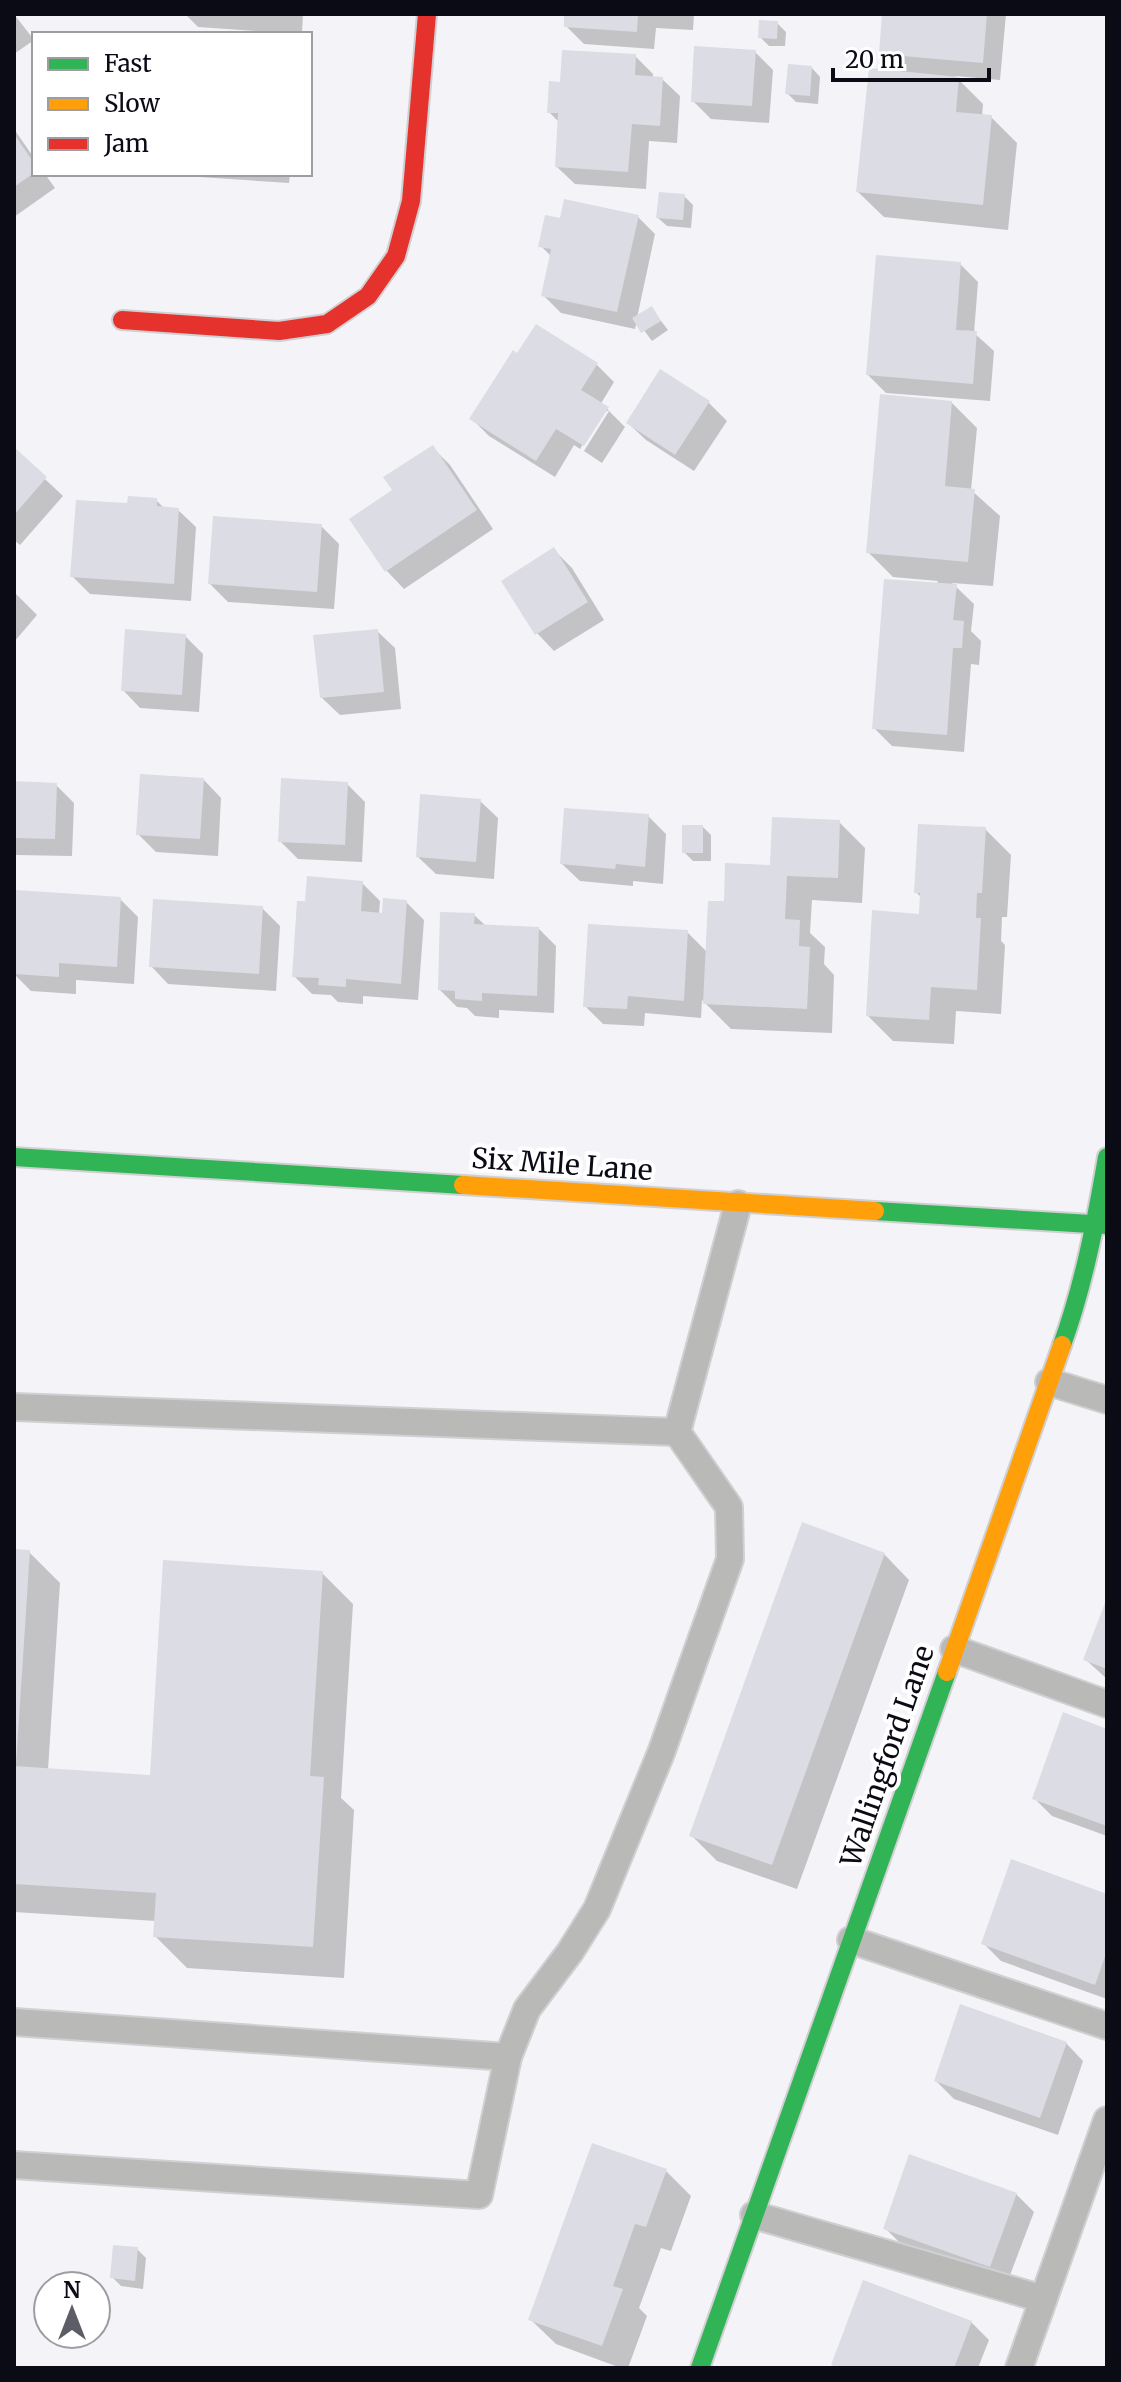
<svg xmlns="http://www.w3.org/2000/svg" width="1121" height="2382" font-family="Merriweather,serif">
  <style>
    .shadow { fill: #0003 }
    .building { fill: #dbdce4 }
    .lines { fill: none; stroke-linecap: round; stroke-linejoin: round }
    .lane-casing { stroke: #d0d0d3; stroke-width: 30 }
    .fast-casing { stroke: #d0d0d3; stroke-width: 22 }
    .slow-casing { stroke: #d0d0d3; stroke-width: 22 }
    .jam-casing { stroke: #d0d0d3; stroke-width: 22 }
    .lane { stroke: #b9b9b7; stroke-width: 26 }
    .fast { stroke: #30b455; stroke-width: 18 }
    .slow { stroke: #ff9f0a; stroke-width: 18 }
    .jam { stroke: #e5322d; stroke-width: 18 }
    .labels { text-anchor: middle; stroke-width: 8; stroke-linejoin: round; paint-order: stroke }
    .street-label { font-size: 28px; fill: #0b0b16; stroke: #fff }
  </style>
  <rect width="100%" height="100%" fill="#f4f4f8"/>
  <g class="shadow">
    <path d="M14,14L34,40L14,54Z"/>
    <path d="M185,14H303L302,34L198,27Z"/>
    <path d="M567,14H694L693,30L656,28L654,49L584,44L566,26Z"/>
    <path d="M884,14H1006L1000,80L955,76L983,104L982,117H991L1017,143L1008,230L884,217L858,192L900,73L881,53Z"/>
    <path d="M777,23L786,32L785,46H769L760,37Z"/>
    <path d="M755,52L773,70L769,123L711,119L693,101Z"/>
    <path d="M635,56L653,74V78L662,79L680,96L677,143L649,141L646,189L575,184L557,167L560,123L549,112L562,84Z"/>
    <path d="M812,68L820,77L818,104L796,102L787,93Z"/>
    <path d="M14,129L34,158V174H45L55,188L14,217Z"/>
    <path d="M196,174H290L289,183L199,177Z"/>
    <path d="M684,196L693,205L691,228L667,226L658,218Z"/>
    <path d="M638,217L655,234L637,318L652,309L668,330L652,341L637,321L635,329L561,313L543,295L552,257L541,246L561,221Z"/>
    <path d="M960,264L978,282L974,333L994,351L990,401L886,393L868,375Z"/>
    <path d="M596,364L614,382L600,405L607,409L625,427L602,463L584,451L609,411H604L580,449L574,445L555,477L489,436L471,418Z"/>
    <path d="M661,371L709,403L727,421L694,471L646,440L628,423Z"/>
    <path d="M951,402L977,428L971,490L1000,516L993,586L952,583L974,604L971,631L981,641L979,665L971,664L964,752L892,746L874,728L938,581L893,577L868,552Z"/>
    <path d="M432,447L450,465L493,529L404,589L387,571L352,519L395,491Z"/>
    <path d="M14,450L63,496L20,545L14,540Z"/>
    <path d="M156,500L165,509L178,510L196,527L191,601L90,594L72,576L129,505Z"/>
    <path d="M321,526L339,544L334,609L228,602L210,584Z"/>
    <path d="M554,550L572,568L604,620L554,651L537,633Z"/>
    <path d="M14,592L37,615L14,642Z"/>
    <path d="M377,631L395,648L401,709L340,715L322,698Z"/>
    <path d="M185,636L203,654L199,712L140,708L123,690Z"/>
    <path d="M204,780L221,798L218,856L156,852L138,834Z"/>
    <path d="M14,783L56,785L74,803L72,856L16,855L14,852Z"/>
    <path d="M347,784L365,802L362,862L298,859L280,841Z"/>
    <path d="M480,801L498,818L494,879L436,874L418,857Z"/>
    <path d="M648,816L666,834L663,884L633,881V886L580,881L562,864Z"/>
    <path d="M839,822L865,848L862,903L812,900L810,933L825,947L824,964L834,975L832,1033L731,1029L702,1000L701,1018L645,1013L644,1026L603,1024L585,1006L687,932L708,953L726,904L772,867Z"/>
    <path d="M703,827L711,835V861H693L684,852Z"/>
    <path d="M985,829L1011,855L1007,917H1002L1001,941L1005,945L1001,1014L956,1011L954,1044L893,1041L868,1016L921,916L922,898L916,892Z"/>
    <path d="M362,883L380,901L379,915L406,902L424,920L418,1000L363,996V1004L338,1002L331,995L312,994L294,976Z"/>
    <path d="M18,892L120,899L138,917L134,984L76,980V994L31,991L14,974Z"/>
    <path d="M262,908L280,926L276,991L168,984L151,966Z"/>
    <path d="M474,915L486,926L538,928L556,946L554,1013L499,1010V1018L475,1016L467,1008L457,1007L440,990Z"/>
    <path d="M14,1551L29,1552L60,1583L48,1770L152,1777L322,1573L353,1604L341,1798L354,1810L344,1978L187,1968L155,1936L156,1921L14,1912Z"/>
    <path d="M884,1554L909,1580L797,1889L717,1861L691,1835Z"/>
    <path d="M1107,1602V1679L1085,1659Z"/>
    <path d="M1107,1731V1836L1052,1816L1034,1798Z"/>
    <path d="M1107,1896V1999L1001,1961L983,1943Z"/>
    <path d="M1066,2043L1083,2061L1058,2135L954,2099L936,2081Z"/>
    <path d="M666,2171L691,2196L671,2251L661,2248L639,2308L647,2316L628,2368H621L556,2344L530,2319Z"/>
    <path d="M1016,2194L1034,2212L1007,2283L903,2246L885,2228Z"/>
    <path d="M137,2249L146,2258L143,2289L121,2286L112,2277Z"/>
    <path d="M971,2322L989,2340L978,2368H836L833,2365Z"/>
  </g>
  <g class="building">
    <path d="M564,14H638L637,32L564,27Z"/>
    <path d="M882,14H987L983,63L879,54Z"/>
    <path d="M759,20L778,21L777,39L758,38Z"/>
    <path d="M694,46L756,50L752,106L691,102Z"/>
    <path d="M562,50L636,54L635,75L663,77L660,126L632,124L628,172L555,167L558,113H547L549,81L560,82Z"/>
    <path d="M788,64L812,66L810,96L785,94Z"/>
    <path d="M869,68L959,77L956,112L992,115L983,205L856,192Z"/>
    <path d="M14,134L34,163V173L14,187Z"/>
    <path d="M659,192L685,194L683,220L656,218Z"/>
    <path d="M564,199L639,215L617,312L541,296L551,249L538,247L545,215L560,218Z"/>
    <path d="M876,255L961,262L956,330L977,331L973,384L866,375Z"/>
    <path d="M652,306L661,321L641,333L632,318Z"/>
    <path d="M536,324L598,363L581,390L609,407L584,446L556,429L536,461L469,419L513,350L517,353Z"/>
    <path d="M660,369L710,401L675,455L626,423Z"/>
    <path d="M880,394L952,401L945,486L975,489L968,562L866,553Z"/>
    <path d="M433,445L477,510L385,572L349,519L392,490L383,477Z"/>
    <path d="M14,447L47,477L14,515Z"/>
    <path d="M128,496L157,498V506L179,508L174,584L70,577L76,500L127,503Z"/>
    <path d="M213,516L322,524L317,592L208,584Z"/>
    <path d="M554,547L588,602L535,635L501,581Z"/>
    <path d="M884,579L957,584L953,620L964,621L962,648H953L947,735L872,729Z"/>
    <path d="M125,629L186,634L182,695L121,691Z"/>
    <path d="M378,629L384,692L320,698L313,635Z"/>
    <path d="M140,774L204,778L200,839L136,835Z"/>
    <path d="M281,778L348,782L345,845L278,842Z"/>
    <path d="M14,781L57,783L55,839L14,838Z"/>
    <path d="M420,794L481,799L476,862L416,857Z"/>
    <path d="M564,808L649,814L645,867L616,864L615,869L560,864Z"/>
    <path d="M772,817L840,820L838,878L787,876L785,919L800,920L799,946L810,947L807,1009L703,1004L708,901H724L725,863L770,865Z"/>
    <path d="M918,824L986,827L982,893H977L976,918H981L977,990L931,987L929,1020L866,1016L872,910L919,914L920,893H914Z"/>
    <rect x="682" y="825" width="21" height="28"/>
    <path d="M307,876L363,881L361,911L382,913L383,898L407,900L401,984L346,979V987L318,985L319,978L292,977L297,901H305Z"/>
    <path d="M16,890L121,897L117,967L59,963V977L14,974Z"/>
    <path d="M153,899L263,906L259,974L149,967Z"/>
    <path d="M440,912L475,913L474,924L539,927L537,996L482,993V1001L455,999V991L438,990Z"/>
    <path d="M588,924L688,930L684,1001L628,996L627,1009L583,1007Z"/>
    <path d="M802,1522L885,1553L772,1865L689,1836Z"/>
    <path d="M14,1549L30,1550L16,1765H14Z"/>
    <path d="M163,1560L323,1571L310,1776L324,1777L313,1947L153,1937L156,1893L14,1884V1766L150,1775Z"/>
    <path d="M1107,1598V1669L1083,1660Z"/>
    <path d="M1063,1712L1107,1729V1826L1032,1799Z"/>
    <path d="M1011,1859L1107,1894V1951L1095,1985L981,1944Z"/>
    <path d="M960,2004L1067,2042L1040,2118L934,2081Z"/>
    <path d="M592,2143L667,2169L646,2227L635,2224L613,2286L623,2289L602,2346L528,2320Z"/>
    <path d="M909,2154L1017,2193L990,2267L883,2229Z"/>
    <path d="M113,2245L138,2247L135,2281L110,2278Z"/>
    <path d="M863,2280L972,2321L954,2368H838L831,2365Z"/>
  </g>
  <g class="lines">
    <defs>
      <g id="lane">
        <path d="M1049,1382L1107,1400"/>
        <path d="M14,1407L677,1432"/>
        <path d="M677,1432L738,1204"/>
        <path d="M954,1649L1107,1704"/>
        <path d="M851,1940L1107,2026"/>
        <path d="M14,2022L508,2057"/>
        <path d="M14,2165L479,2195L508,2057L527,2009L570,1952L597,1909L661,1753L730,1559L729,1507L677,1432"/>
        <path d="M754,2215L1043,2299"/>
        <path d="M1019,2368L1107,2120"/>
      </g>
      <g id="fast">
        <path d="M14,1157L463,1185"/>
        <path d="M875,1211L1107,1225"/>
        <path d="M1062,1345C1084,1284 1096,1221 1107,1157"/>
        <path d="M700,2368L947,1672"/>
      </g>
      <g id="slow">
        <path d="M463,1185L875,1211"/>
        <path d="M947,1672L1062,1345"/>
      </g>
      <path id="jam" d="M122,320L279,331L327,324L368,296L396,256L411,201L427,14"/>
    </defs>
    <use href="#lane" class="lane-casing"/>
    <use href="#fast" class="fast-casing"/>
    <use href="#slow" class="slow-casing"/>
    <use href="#jam" class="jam-casing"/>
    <use href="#lane" class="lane"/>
    <use href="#fast" class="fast"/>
    <use href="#slow" class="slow"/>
    <use href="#jam" class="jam"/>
  </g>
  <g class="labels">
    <g class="street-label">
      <text transform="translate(562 1164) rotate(4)" y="10">Six Mile Lane</text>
      <text transform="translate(887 1756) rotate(-71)" y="10">Wallingford Lane</text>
    </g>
  </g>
  <rect width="1121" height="2382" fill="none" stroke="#0b0b16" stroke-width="32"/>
  <rect x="32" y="32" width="280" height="144" fill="#ffffff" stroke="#9d9da2" stroke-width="2"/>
  <rect x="48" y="58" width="40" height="12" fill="#30b455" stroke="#9d9da2" stroke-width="2"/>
  <text x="104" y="72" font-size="24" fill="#0b0b16">Fast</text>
  <rect x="48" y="98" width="40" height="12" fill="#ff9f0a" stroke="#9d9da2" stroke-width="2"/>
  <text x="104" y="112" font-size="24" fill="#0b0b16">Slow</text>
  <rect x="48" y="138" width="40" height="12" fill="#e5322d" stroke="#9d9da2" stroke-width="2"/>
  <text x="104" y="152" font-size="24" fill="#0b0b16">Jam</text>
  <g transform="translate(72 2310)"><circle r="38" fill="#ffffff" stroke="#9d9da2" stroke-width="2"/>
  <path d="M0-6L14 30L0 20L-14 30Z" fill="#5d5d65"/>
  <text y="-12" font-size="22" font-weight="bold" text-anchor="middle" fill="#0b0b16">N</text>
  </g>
  <path d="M833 68v12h156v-12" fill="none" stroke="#0b0b16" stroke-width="4"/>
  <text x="845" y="68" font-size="24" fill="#0b0b16" stroke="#ffffff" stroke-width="6" paint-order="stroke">20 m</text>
</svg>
